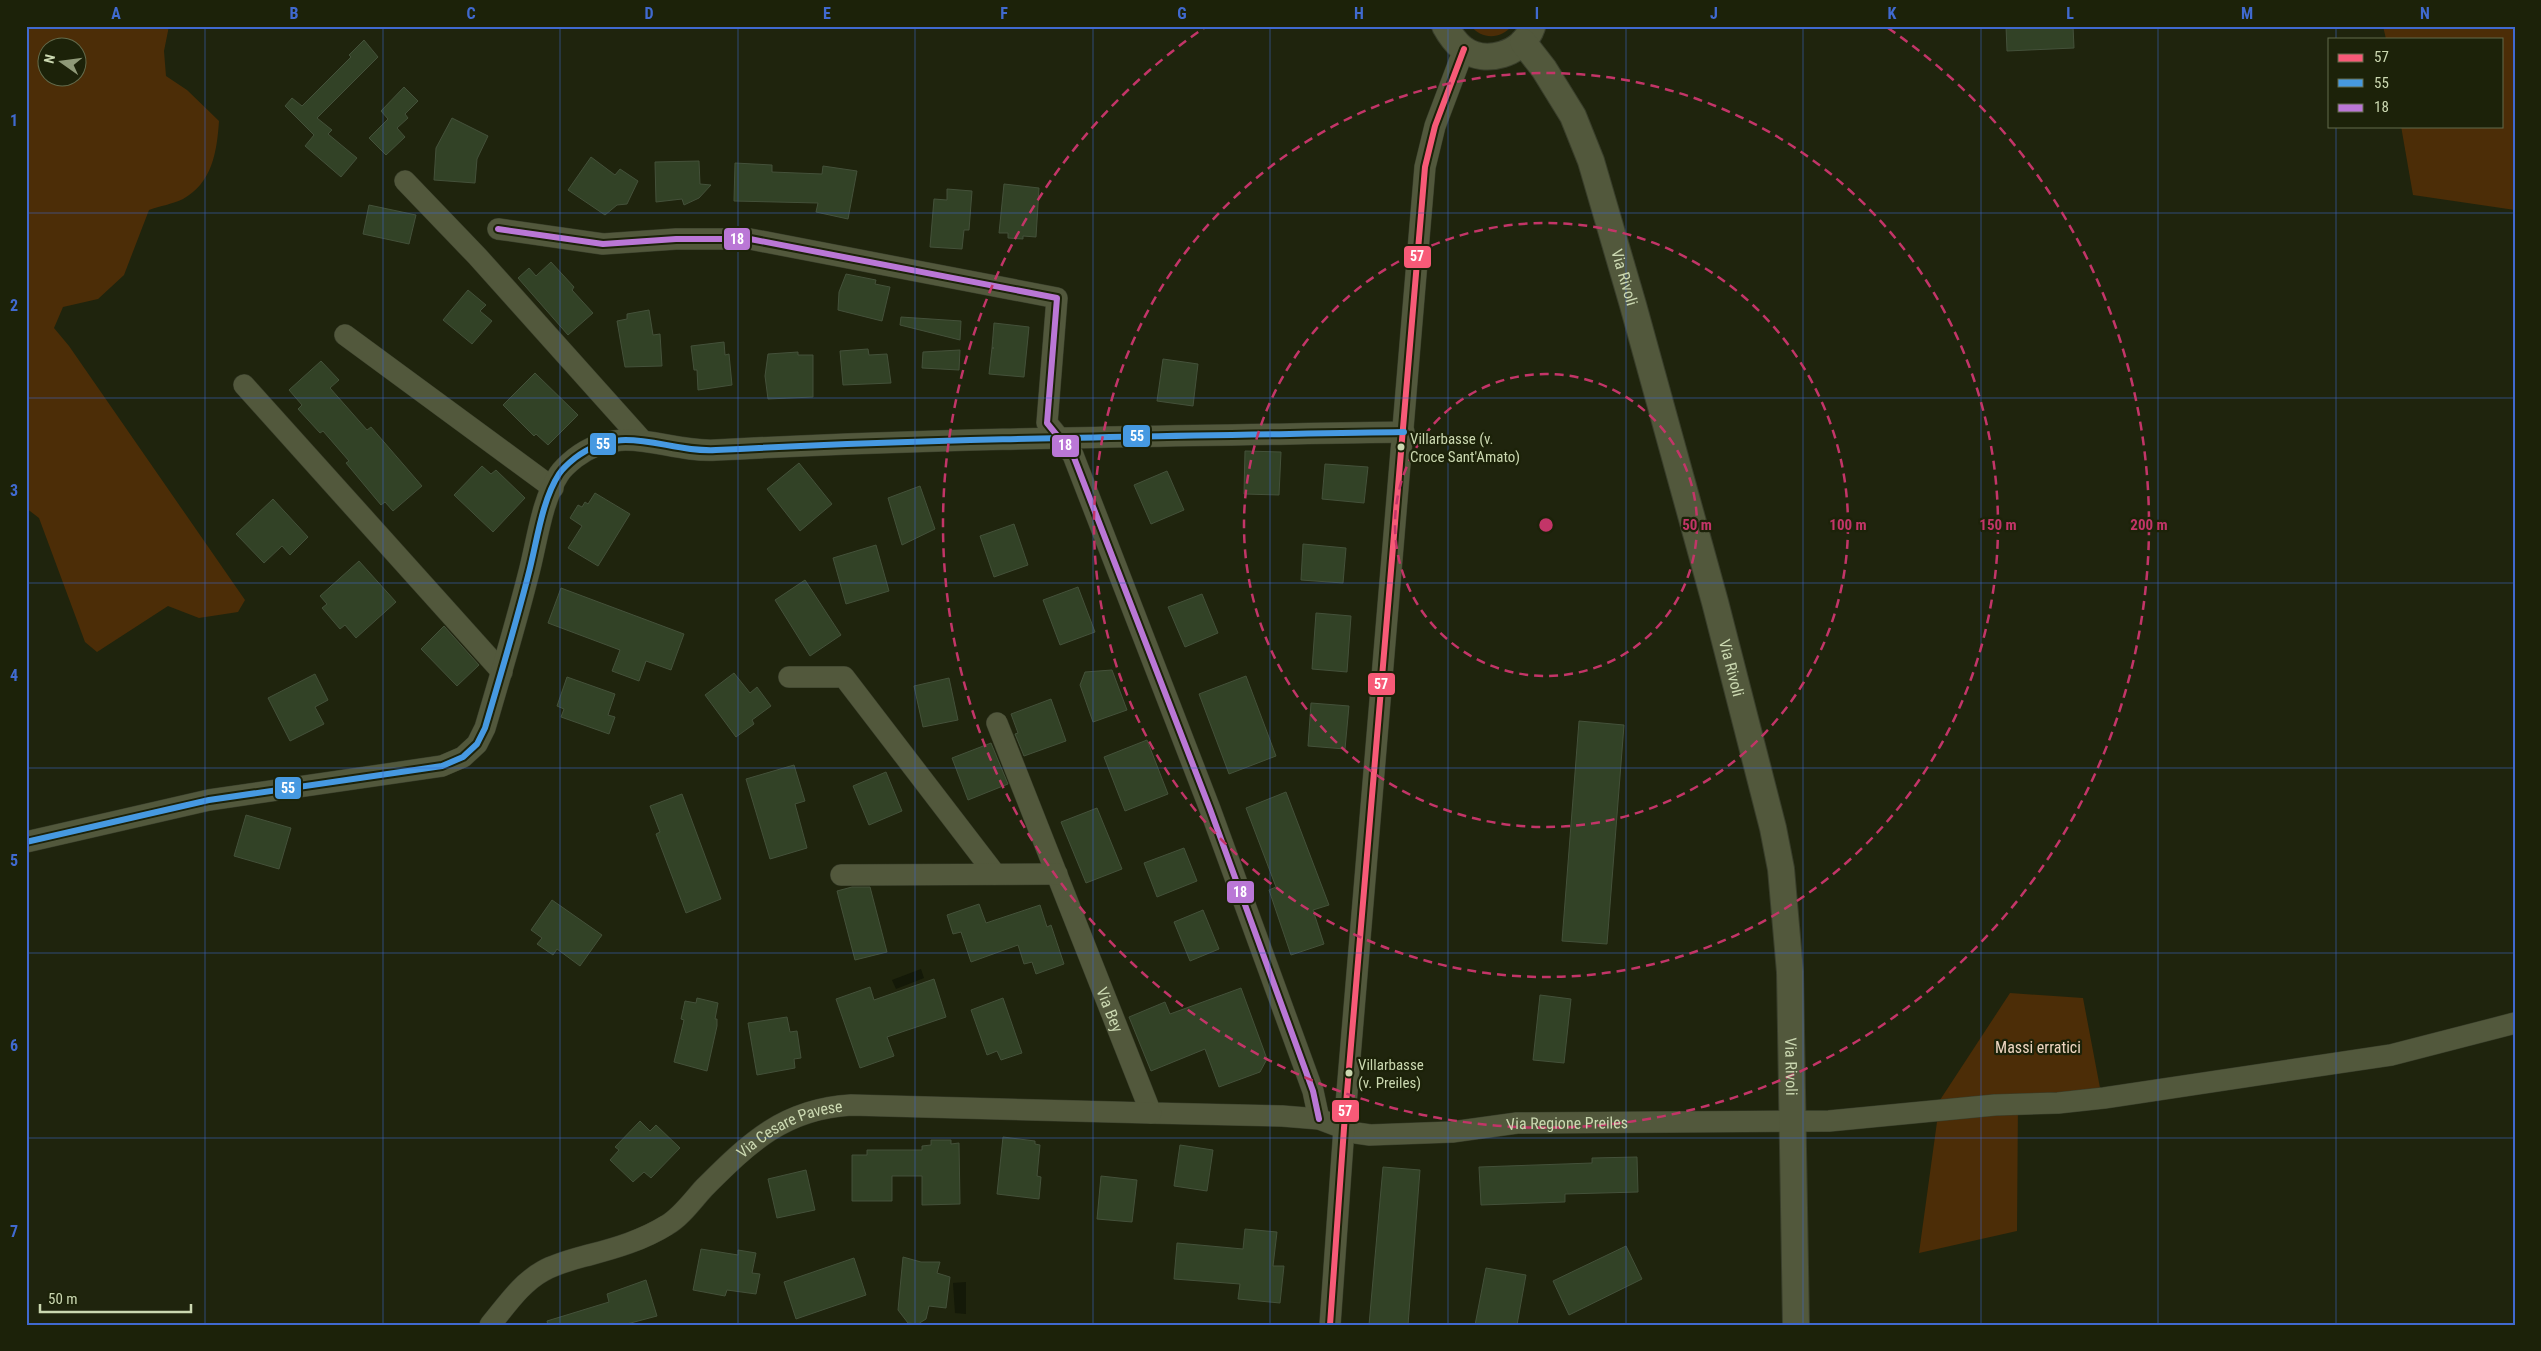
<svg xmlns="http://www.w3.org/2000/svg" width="2541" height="1351" font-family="'Roboto Condensed',sans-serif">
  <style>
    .green { fill: #4c2d07; fill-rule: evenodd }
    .water { fill: #141908 }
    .building { fill: #324226; stroke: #44513a }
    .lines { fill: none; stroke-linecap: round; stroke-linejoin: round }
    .minor-casing { stroke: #393e2b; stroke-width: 22 }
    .tertiary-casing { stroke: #393e2b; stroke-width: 28 }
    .minor { stroke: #52583c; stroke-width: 21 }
    .tertiary { stroke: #52583c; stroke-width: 26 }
    .bus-1-casing { stroke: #1c2209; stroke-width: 10 }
    .bus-2-casing { stroke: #1c2209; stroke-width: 10 }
    .bus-3-casing { stroke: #1c2209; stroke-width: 10 }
    .bus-1 { stroke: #f75a77; stroke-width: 6 }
    .bus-2 { stroke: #4699e1; stroke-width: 6 }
    .bus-3 { stroke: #ba77d6; stroke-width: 6 }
    .grid { fill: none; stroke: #406ad0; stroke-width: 1; stroke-opacity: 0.55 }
    .ring { fill: none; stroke: #c33568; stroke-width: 2.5; stroke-dasharray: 9 6 }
    .bus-dot { fill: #cbd8b1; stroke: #1c2209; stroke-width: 2 }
    .labels { text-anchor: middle; stroke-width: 4.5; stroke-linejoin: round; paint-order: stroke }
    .bus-label { font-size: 15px; fill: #cbd8b1; stroke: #1c2209; text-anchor: start }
    .street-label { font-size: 16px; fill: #cbd8b1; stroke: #1c2209 }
    .park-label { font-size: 16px; fill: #edd5c0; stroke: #1c2209 }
    .centre { fill: #c33568; stroke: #1c2209; stroke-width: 2.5 }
    .ring-label { font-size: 15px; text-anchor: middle; font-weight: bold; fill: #c33568; stroke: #1c2209; stroke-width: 4.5; stroke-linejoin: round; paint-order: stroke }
    .line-badge { stroke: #1c2209; stroke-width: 2 }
    .badge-label { font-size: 14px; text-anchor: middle; font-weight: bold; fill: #fff }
    .neatline { fill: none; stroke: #406ad0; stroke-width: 2 }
    .grid-label { font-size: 16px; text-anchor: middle; font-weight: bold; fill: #406ad0 }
  </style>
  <rect width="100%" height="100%" fill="#1f240d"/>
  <g class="green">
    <path d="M26,26H169L164,51L166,76L187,90L219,121C217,152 212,183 183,199C173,204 160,206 149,210L124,275L98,299L63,307L54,328L69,346L245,600L238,612L199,618L168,606L97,652L85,642L39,518L26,508ZM48,48H78V78H48Z"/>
    <path d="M1471,26H1512C1501,39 1482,40 1471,26Z"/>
    <path d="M2383,26H2515V210L2413,195L2401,126H2502V39H2386Z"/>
    <path d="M2010,993L2083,998L2101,1093L2018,1100L2017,1231L1919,1253L1940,1100Z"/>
  </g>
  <g class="water">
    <path d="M921,969L924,978L896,989L892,980Z"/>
    <path d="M966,1282V1314L955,1313L953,1283Z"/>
  </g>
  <g class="building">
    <path d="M2006,26H2073L2074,48L2007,51Z"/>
    <path d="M364,40L378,57L317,118L332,130L328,134L357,158L341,177L305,146L314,135L285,106L292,98L302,106L351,57L349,55Z"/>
    <path d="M404,87L418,101L405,114L408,118L397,128L405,137L386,155L369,138L388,119L381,111Z"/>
    <path d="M452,118L488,136L477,159L475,183L434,180L436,148Z"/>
    <path d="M591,157L615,175L620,169L638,181L627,204L617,205L605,215L568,190Z"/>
    <path d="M699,161L700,184L711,185L699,198L684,205L682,199L656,202L655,162Z"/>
    <path d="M735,163L772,165V172L822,174L823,166L857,171L848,219L816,212L818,203L734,201Z"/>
    <path d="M1004,184L1039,188L1036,237L1023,236V239L1008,238V233H999Z"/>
    <path d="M947,189L972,191L969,230H964L962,249L930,247L934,199L947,200Z"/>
    <path d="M369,205L416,215L409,244L363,234Z"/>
    <path d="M551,262L574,287L572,290L593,313L568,335L518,278L529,268L536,276Z"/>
    <path d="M846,274L876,280L875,284L890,287L882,321L838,310L839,292Z"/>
    <path d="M468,290L486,305L480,311L492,321L472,344L443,320Z"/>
    <path d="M649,310L653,335L660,334L662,366L625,367L617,321L627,319V314Z"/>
    <path d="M901,317L961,321L960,340L900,325Z"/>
    <path d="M994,323L1029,327L1024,377L989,374L992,348H994H992Z"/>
    <path d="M724,342L725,355L729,354L732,385L698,390L697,370H694L691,346Z"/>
    <path d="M868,349L869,355L887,354L891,383L843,385L840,351Z"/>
    <path d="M960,350L959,370L922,368L923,352Z"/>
    <path d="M798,352V355H813V397L768,399L765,376L768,354Z"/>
    <path d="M1163,359L1198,364L1193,406L1157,401Z"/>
    <path d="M321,361L339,380L330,388L367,430L371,427L422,486L393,511L385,502L381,505L346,463L349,461L323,431L320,433L298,409L302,405L289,390Z"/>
    <path d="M535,373L578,415L548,445L536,434L534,436L503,405Z"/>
    <path d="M1245,451L1281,452L1279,495L1244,494Z"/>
    <path d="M799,463L832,504L800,531L767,489Z"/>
    <path d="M1325,464L1368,467L1364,503L1322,499Z"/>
    <path d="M482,466L491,474L496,470L525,498L493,532L454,495Z"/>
    <path d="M1167,471L1184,510L1151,524L1134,485Z"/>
    <path d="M920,486L935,529L902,545L888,498Z"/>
    <path d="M595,493L630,514L598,566L568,548L582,526L570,518L578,505L582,507L585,502L588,504Z"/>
    <path d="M273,499L308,537L290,555L282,546L264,563L236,534Z"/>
    <path d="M1014,524L1028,565L994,577L980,536Z"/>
    <path d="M1303,544L1346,548L1343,583L1301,580Z"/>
    <path d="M876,545L889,591L846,604L833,558Z"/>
    <path d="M359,561L396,602L356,638L345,625L340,629L322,608L327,604L320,596Z"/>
    <path d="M805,580L841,635L810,656L775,600Z"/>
    <path d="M1078,587L1095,632L1060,645L1043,600Z"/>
    <path d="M561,588L684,634L671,670L646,661L639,681L612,671L620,650L548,623Z"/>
    <path d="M1202,594L1218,633L1185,647L1168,607Z"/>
    <path d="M1316,613L1351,616L1347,672L1312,669Z"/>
    <path d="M444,626L479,665L457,686L421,649Z"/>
    <path d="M1112,670L1127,710L1093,722L1080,685L1085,672Z"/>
    <path d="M734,673L750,693L757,687L771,706L752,720L754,724L736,737L705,695Z"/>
    <path d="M315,674L328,700L315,707L324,724L290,741L268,698Z"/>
    <path d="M1246,676L1276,756L1229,774L1199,694Z"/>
    <path d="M567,677L615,694L608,715L615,717L609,734L561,717L564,709L557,706Z"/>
    <path d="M949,678L958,720L923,727L914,686Z"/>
    <path d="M1051,699L1066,741L1024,756L1015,734L1018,733L1011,714Z"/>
    <path d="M1311,703L1349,706L1345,749L1308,746Z"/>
    <path d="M1579,721L1624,725L1607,944L1562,941Z"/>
    <path d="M1147,740L1168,794L1125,811L1104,757Z"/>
    <path d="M991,743L1008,784L968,800L952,758Z"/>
    <path d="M794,765L805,801L795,804L807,848L770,859L746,779Z"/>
    <path d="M886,772L902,811L869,825L853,786Z"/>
    <path d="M1286,792L1329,905L1313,910L1324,944L1291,955L1269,890L1276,887L1246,808Z"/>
    <path d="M682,794L721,899L686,913L656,834L660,832L650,806Z"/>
    <path d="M1097,808L1122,869L1086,883L1061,822Z"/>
    <path d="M246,815L291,828L279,869L234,856Z"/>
    <path d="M1184,848L1197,881L1157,897L1144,863Z"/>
    <path d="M852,887H870L887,952L855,960L837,891Z"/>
    <path d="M552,900L602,935L580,966L557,949L553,955L537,944L542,938L531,930Z"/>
    <path d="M979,904L986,923L1040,905L1047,927L1051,925L1064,964L1036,974L1032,962L1024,964L1018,945L971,962L961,932L953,934L947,915Z"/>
    <path d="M1203,910L1219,949L1190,961L1174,922Z"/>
    <path d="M934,979L946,1017L887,1037L894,1056L860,1068L836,999L870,987L874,1000Z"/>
    <path d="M1241,988L1267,1059L1260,1072L1219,1087L1205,1049L1151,1071L1129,1017L1165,1002L1170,1014Z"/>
    <path d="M1540,995L1571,999L1564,1063L1533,1060Z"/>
    <path d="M697,998L718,1003L715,1019H717V1026L707,1071L674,1062L684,1020L681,1019L685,1001L696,1003Z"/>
    <path d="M1003,998L1022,1053L1001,1060L997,1051L987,1055L971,1010Z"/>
    <path d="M787,1017L790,1032L797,1031L801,1058L794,1059L795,1068L757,1075L748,1023Z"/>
    <path d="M640,1121L650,1131L656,1125L680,1148L651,1178L644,1172L633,1182L610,1160L619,1150L615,1147Z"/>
    <path d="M1003,1137L1035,1141V1144L1040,1145L1037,1176L1041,1177L1039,1199L997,1194Z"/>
    <path d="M931,1140H951V1144L959,1143L960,1204L922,1205V1176H892V1201H852V1155H867V1150H922V1146L931,1145Z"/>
    <path d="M1180,1145L1213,1150L1207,1191L1174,1186Z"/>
    <path d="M1637,1157L1638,1192L1565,1194V1202L1481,1205L1479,1167L1592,1163V1158Z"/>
    <path d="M1383,1167L1420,1170L1408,1325H1369Z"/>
    <path d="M806,1170L815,1210L777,1218L768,1179Z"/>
    <path d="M1101,1176L1137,1180L1132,1222L1097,1219Z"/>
    <path d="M1245,1229L1277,1232L1273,1266H1284L1280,1303L1238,1299L1240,1284L1174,1279L1177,1243L1243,1249Z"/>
    <path d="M1626,1246L1642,1279L1569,1315L1553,1281Z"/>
    <path d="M701,1249L738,1255V1250L756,1253L752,1273L760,1274L756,1294L727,1290L725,1296L693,1290Z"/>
    <path d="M903,1257L921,1262H940L937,1273L950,1277L946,1308L929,1306L926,1319L918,1324L908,1323L898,1310Z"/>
    <path d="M854,1258L866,1295L796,1319L784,1282Z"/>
    <path d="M1486,1268L1526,1275L1517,1325H1475Z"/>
    <path d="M646,1280L657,1316L623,1325H548L547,1321L609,1302L607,1294Z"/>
  </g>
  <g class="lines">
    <defs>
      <g id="minor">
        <path d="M405,181L477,256L641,439"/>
        <path d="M498,229L603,244L676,239H750L1057,298L1047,423L1073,455L1210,809L1313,1091L1319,1119"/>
        <path d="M345,335L553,488"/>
        <path d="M244,385L502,672"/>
        <path d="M789,677H844L995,874"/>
        <path id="s1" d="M997,723L1151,1113L1282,1116L1319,1119L1356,1133L1370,1135L1452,1132L1517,1123L1829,1121L1995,1105L2058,1103L2104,1098L2391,1055L2515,1023"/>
        <path d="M26,842L209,800L442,766L463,757L477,744L485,728C500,677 515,627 528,576C537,543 541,502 559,474C563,468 570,462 575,458C623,421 665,453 716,450C945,438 1174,436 1404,432"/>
        <path d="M841,875L1057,874"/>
        <path id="s2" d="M490,1325C506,1306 521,1283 543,1271C557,1263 574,1259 589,1255C616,1248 643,1240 667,1225C681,1217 693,1200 704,1188C750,1142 784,1109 851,1105L1151,1113"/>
        <path d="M1330,1325L1344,1128L1425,167L1435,126L1464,49"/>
      </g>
      <g id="tertiary">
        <path d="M1445,26C1450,35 1455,42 1462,48C1485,66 1523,54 1532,27"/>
        <path id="s3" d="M1523,42L1544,69L1573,116L1591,161L1633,305L1715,602L1773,828L1781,869L1790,972L1796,1325"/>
      </g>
    </defs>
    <use href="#minor" class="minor-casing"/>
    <use href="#tertiary" class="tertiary-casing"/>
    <use href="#minor" class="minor"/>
    <use href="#tertiary" class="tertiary"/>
    <defs>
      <path id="bus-1" d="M1330,1325L1344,1128L1425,167L1435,126L1464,49"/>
      <path id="bus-2" d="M26,842L209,800L442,766L463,757L477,744L485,728C500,677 515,627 528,576C537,543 541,502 559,474C563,468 570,462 575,458C623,421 665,453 716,450C945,438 1174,436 1404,432"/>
      <path id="bus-3" d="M498,229L603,244L676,239H750L1057,298L1047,423L1073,455L1210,809L1313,1091L1319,1119"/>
    </defs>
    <use href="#bus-1" class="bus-1-casing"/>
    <use href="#bus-2" class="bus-2-casing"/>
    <use href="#bus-3" class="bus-3-casing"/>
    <use href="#bus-1" class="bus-1"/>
    <use href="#bus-2" class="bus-2"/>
    <use href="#bus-3" class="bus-3"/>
  </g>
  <path class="grid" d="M205,26V1325M383,26V1325M560,26V1325M738,26V1325M915,26V1325M1093,26V1325M1270,26V1325M1448,26V1325M1626,26V1325M1803,26V1325M1981,26V1325M2158,26V1325M2336,26V39M2336,126V1325M26,213H2515M26,398H2515M26,583H2515M26,768H2515M26,953H2515M26,1138H2515"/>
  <g class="ring">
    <circle cx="1546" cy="525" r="151"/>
    <circle cx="1546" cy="525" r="302"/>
    <circle cx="1546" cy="525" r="452"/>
    <path d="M1888 28A603 603 0 1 1 1204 28"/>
  </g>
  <g class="bus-dot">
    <circle cx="1401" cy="447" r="4.5"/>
    <circle cx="1349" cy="1073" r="4.5"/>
  </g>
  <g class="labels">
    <g class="bus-label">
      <text x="1410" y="444">Villarbasse (v.<tspan x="1410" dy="18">Croce Sant'Amato)</tspan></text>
      <text x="1358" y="1070">Villarbasse<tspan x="1358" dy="18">(v. Preiles)</tspan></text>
    </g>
    <g class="street-label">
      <text dy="6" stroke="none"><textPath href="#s3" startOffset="259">Via Rivoli</textPath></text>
      <text dy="6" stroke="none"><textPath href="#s3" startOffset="664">Via Rivoli</textPath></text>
      <text dy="6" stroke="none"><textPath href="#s1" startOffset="308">Via Bey</textPath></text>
      <text dy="6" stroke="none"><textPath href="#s3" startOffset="1069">Via Rivoli</textPath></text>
      <text dy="6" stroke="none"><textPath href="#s1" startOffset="839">Via Regione Preiles</textPath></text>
      <text dy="6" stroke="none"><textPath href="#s2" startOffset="368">Via Cesare Pavese</textPath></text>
    </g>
    <g class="park-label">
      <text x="2038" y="1053">Massi erratici</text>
    </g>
  </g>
  <circle cx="1546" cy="525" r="8" class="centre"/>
  <g class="ring-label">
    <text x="1697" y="530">50 m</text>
    <text x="1848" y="530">100 m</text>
    <text x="1998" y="530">150 m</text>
    <text x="2149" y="530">200 m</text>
  </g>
  <g class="line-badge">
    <rect x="723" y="227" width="28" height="24" rx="5" fill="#ba77d6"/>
    <rect x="1403" y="245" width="29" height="24" rx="5" fill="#f75a77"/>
    <rect x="1122" y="424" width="29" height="24" rx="5" fill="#4699e1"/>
    <rect x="589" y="432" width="28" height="24" rx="5" fill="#4699e1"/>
    <rect x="1051" y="434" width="29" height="24" rx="5" fill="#ba77d6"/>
    <rect x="1367" y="672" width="29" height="24" rx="5" fill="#f75a77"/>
    <rect x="274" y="776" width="28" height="24" rx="5" fill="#4699e1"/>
    <rect x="1226" y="880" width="29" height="24" rx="5" fill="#ba77d6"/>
    <rect x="1331" y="1099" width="29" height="24" rx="5" fill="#f75a77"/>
  </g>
  <g class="badge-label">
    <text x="737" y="244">18</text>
    <text x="1417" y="261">57</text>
    <text x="1137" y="441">55</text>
    <text x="603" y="449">55</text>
    <text x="1065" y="450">18</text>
    <text x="1381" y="689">57</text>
    <text x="288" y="793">55</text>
    <text x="1240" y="897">18</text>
    <text x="1345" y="1116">57</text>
  </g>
  <rect width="2541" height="1351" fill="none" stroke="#1c2209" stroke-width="55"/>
  <rect x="2328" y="38" width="175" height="90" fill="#1c2209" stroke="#626b4c"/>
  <rect x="2338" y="54" width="25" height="8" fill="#f75a77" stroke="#626b4c"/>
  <text x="2374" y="62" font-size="15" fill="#cbd8b1">57</text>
  <rect x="2338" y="79" width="25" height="8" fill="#4699e1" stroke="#626b4c"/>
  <text x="2374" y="88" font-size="15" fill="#cbd8b1">55</text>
  <rect x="2338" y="104" width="25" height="8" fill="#ba77d6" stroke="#626b4c"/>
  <text x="2374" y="112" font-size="15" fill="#cbd8b1">18</text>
  <g transform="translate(62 62) rotate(284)"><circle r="24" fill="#1c2209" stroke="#626b4c"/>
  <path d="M0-4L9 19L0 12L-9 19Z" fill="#8f9978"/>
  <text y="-8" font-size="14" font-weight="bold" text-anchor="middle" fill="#cbd8b1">N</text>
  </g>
  <path d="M40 1304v8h151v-8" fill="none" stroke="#cbd8b1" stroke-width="2.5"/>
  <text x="48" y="1304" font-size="15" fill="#cbd8b1" stroke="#1c2209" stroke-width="4" paint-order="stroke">50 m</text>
  <rect x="28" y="28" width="2486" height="1296" class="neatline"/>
  <g class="grid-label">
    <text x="116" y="19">A</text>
    <text x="294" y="19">B</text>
    <text x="471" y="19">C</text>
    <text x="649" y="19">D</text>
    <text x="827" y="19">E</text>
    <text x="1004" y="19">F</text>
    <text x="1182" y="19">G</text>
    <text x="1359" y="19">H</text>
    <text x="1537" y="19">I</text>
    <text x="1714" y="19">J</text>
    <text x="1892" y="19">K</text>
    <text x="2070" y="19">L</text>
    <text x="2247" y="19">M</text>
    <text x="2425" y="19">N</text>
    <text x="14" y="126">1</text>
    <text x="14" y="311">2</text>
    <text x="14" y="496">3</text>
    <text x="14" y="681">4</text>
    <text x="14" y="866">5</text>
    <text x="14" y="1051">6</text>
    <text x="14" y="1237">7</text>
  </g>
</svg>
